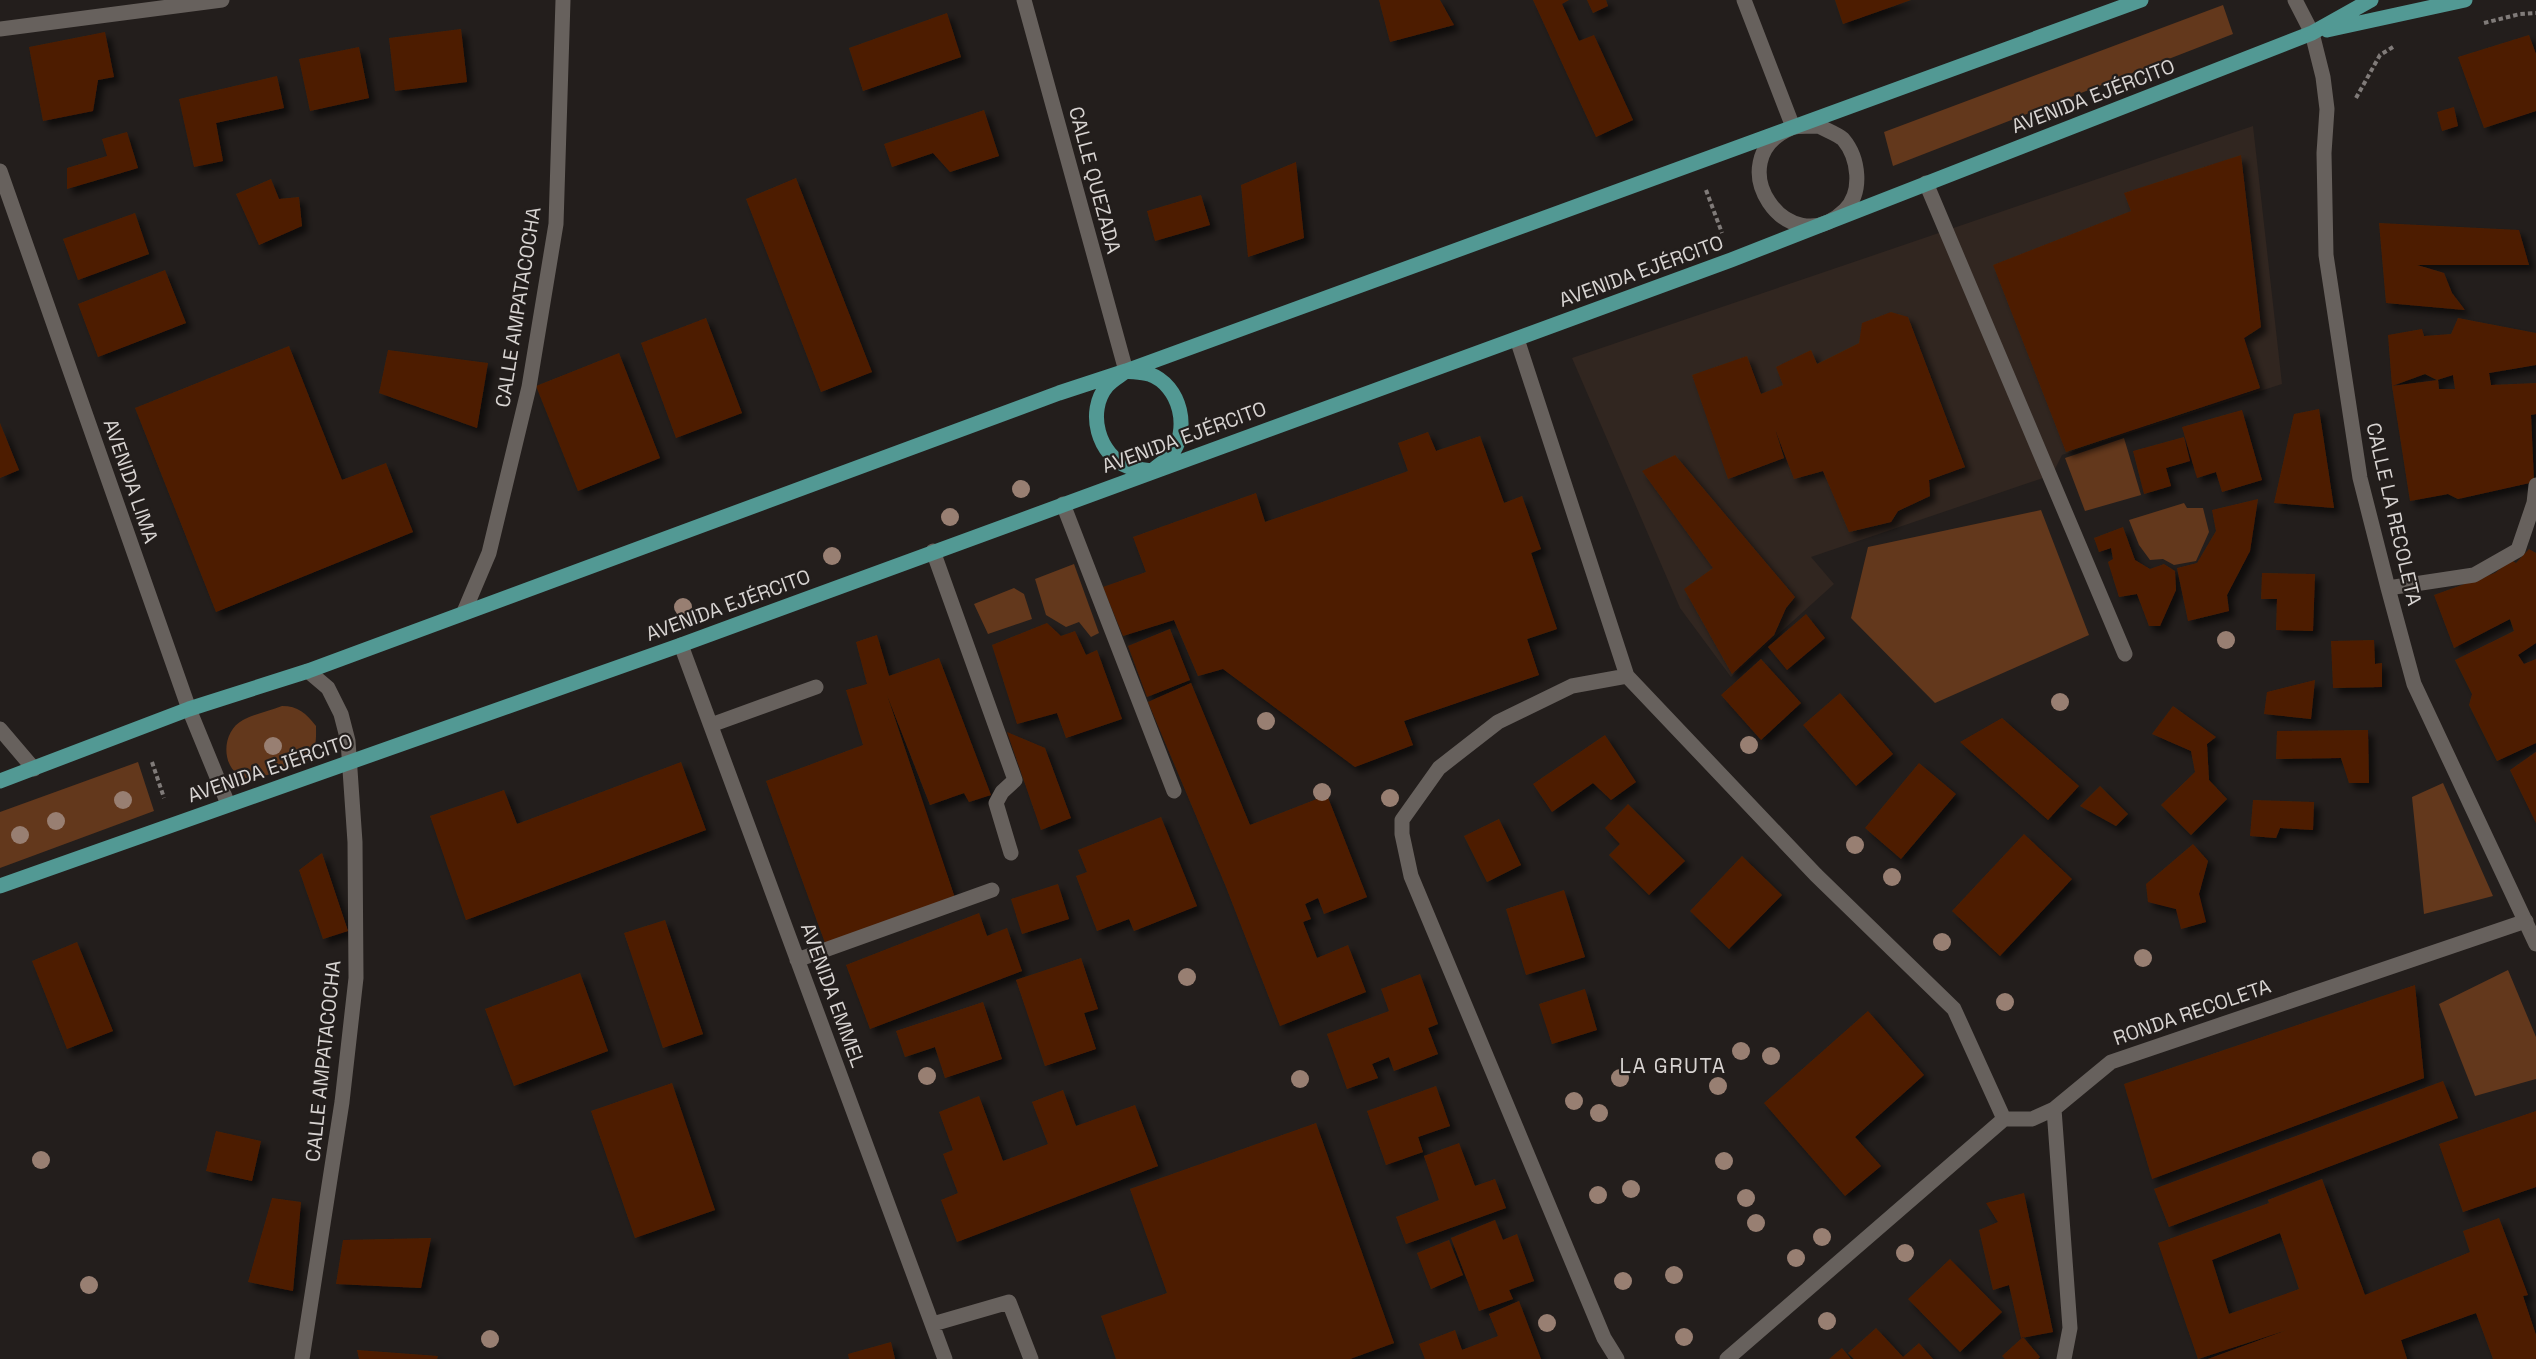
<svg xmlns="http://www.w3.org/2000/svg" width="2536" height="1359" font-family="'Space Grotesk',sans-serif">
<defs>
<filter id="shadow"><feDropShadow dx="5.5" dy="5.5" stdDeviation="3" flood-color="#0009"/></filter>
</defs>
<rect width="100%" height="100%" fill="#231e1c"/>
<path fill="#312620" d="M2253 126 2282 384 2062 455 2052 475 1811 557 1834 584 1731 677 1680 608 1572 358Z"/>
<path fill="#63381c" d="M2223 5 2233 34 1893 166 1884 132Z
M2124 438 2141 495 2085 511 2065 458Z
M2184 503 2187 508H2203L2209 532 2196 561 2174 565 2163 559 2150 560 2139 545 2129 520Z
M2041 510 2089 635 1935 703 1851 618 1868 547Z
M1074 564 1099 633 1091 637 1079 622 1066 627 1046 615 1035 579Z
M1014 588 1024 594 1032 619 988 634 974 604Z
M282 706C298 706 306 713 316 726 316 737 317 747 310 757 304 766 251 782 242 777 220 766 222 731 243 720 254 714 269 711 282 706Z
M138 762 154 811 0 868V812Z
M2443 783 2493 896 2424 914 2412 797Z
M2508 970 2536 1037V1079L2475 1096 2439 1004Z"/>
<path fill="#4e1f00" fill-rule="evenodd" filter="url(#shadow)" d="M1379 0H1440L1454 25 1390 42Z
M1533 0H1569L1562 4 1579 41 1594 35 1633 120 1596 137Z
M1587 0H1606L1608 6 1593 13Z
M1835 0H1911L1843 24Z
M947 13 961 57 863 91 849 48Z
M461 29 467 82 395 91 389 38Z
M105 32 114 77 98 80 93 111 43 121 29 47Z
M2529 35 2536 54V111L2484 128 2458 57Z
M359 47 369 98 310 111 299 59Z
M277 76 284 108 216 123 223 161 194 167 179 99Z
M2454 107 2458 126 2442 131 2437 112Z
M984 110 999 156 950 172 933 153 892 167 884 144Z
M127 132 138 168 67 189V168L107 156 102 139Z
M2241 155 2261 327 2244 338 2260 388 2066 452 1993 265 2131 211 2124 193Z
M1296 162 1304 238 1248 257 1241 185Z
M796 178 872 372 821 392 746 199Z
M271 179 279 199 299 197 302 226 259 245 236 194Z
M1201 195 1210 225 1155 241 1147 211Z
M135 213 149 254 78 280 63 239Z
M2379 223 2519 230 2529 265H2417L2444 273 2452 293 2465 310 2386 303Z
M165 270 186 323 98 357 78 304Z
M1891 312 1908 317 1965 467 1929 480 1930 496 1898 511 1891 522 1849 532 1823 471 1794 479 1775 429 1784 458 1728 479 1692 375 1747 356 1761 394 1783 385 1776 367 1811 350 1817 364 1859 343 1862 323Z
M706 318 742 413 676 438 641 343Z
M2458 318 2536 333V365L2489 373 2491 385 2536 383V414L2531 415 2534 482 2458 499 2448 494 2410 501 2392 386 2388 335 2422 329 2424 336 2451 334ZM2425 374 2437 380 2453 375 2455 389H2439L2438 380 2392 386Z
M289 346 342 480 386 463 413 532 216 612 135 408Z
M388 350 488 363 477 428 379 393Z
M619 353 660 458 578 491 536 386Z
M2319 409 2334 508 2274 503 2294 414Z
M2242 410 2262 480 2222 492 2216 472 2197 478 2182 427Z
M0 423 19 470 0 478Z
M1428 432 1436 451 1480 436 1504 503 1522 496 1541 549 1531 553 1557 629 1527 639 1539 675 1404 721 1413 745 1355 767 1223 669 1198 676 1174 620 1123 636 1103 587 1146 572 1133 537 1256 493 1265 522 1325 501 1408 471 1398 443Z
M2184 437 2190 461 2166 468 2171 486 2144 494 2133 451Z
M1675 455 1795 597 1786 608 1774 635 1732 674 1684 589 1713 568 1642 471Z
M2258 499 2250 551 2227 595 2229 611 2188 621 2177 568 2197 563 2216 531 2212 510Z
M2123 527 2135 560 2150 569 2164 564 2175 571 2176 590 2160 626H2149L2137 594 2119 597 2108 562 2113 559 2111 548 2099 552 2094 538Z
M2529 549 2536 553V643L2518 655 2524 664 2536 659V743L2497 761 2469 705 2472 694 2455 660 2514 631 2510 619 2454 648 2434 595 2495 573 2511 560 2516 563Z
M2262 573 2315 574 2313 631 2276 630 2277 599H2261Z
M1806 614 1825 638 1787 670 1768 647Z
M1047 623 1061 636 1075 631 1086 655 1097 650 1122 719 1066 738 1057 713 1017 724 992 645Z
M1170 629 1190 680 1147 697 1128 646Z
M877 635 889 676 939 658 991 795 969 802 964 793 930 805 887 695 955 898 825 943 766 781 863 745 846 690 867 684 856 642Z
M2374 640 2375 664 2382 663V687L2333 688 2331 641Z
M1761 659 1801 703 1761 740 1721 695Z
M2315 680 2311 719 2264 714 2267 692Z
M1191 683 1250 825 1327 795 1367 897 1324 914 1318 898 1305 904 1311 919 1303 922 1317 958 1348 945 1366 992 1280 1026 1226 887 1148 702Z
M1840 693 1893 754 1856 786 1803 725Z
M2173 706 2216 737 2207 744 2209 780 2227 799 2191 835 2161 805 2195 772 2191 751 2152 734Z
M2002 718 2079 786 2048 820 1960 742Z
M2368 730 2369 783H2349L2341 758 2276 759 2277 731Z
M1007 732 1045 748 1071 818 1041 830Z
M1605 735 1636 782 1611 800 1593 783 1552 812 1533 784Z
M2536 752V823L2510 770Z
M681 762 706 830 466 920 430 816 504 790 517 824Z
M1919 763 1956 794 1901 859 1865 828Z
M2100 786 2128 814 2116 826 2080 806Z
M2253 800 2314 802 2313 830 2280 828 2276 838 2250 836Z
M1628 804 1685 861 1649 895 1609 855 1620 844 1605 828Z
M1161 817 1197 906 1134 931 1129 919 1097 931 1076 876 1087 872 1078 850Z
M1499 819 1521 865 1487 882 1464 836Z
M2024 834 2072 879 2000 956 1952 911Z
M2193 844 2208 861 2199 894 2206 922 2181 929 2176 909 2148 902 2146 884Z
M322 853 348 931 323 939 299 870Z
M1742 856 1782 895 1729 949 1690 911Z
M1058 884 1069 919 1022 934 1011 899Z
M1564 890 1585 957 1526 975 1506 909Z
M979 913 987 936 1007 928 1022 971 870 1029 846 965Z
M665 920 703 1034 663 1048 624 933Z
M77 942 113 1031 67 1049 32 961Z
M1081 958 1098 1009 1084 1013 1096 1049 1045 1066 1016 980Z
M580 973 608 1051 514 1086 485 1009Z
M1420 974 1438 1024 1428 1028 1438 1054 1394 1071 1389 1057 1372 1064 1378 1078 1347 1089 1327 1034 1389 1011 1381 989Z
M2415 985 2424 1078 2152 1179 2124 1084Z
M1585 989 1597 1030 1552 1044 1539 1004Z
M983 1002 1002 1059 945 1078 935 1047 905 1057 896 1031Z
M1868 1011 1924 1075 1855 1137 1881 1166 1845 1196 1764 1103Z
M2443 1081 2458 1118 2169 1227 2154 1189Z
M672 1083 715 1210 635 1238 591 1111Z
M1436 1086 1450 1126 1418 1137 1423 1152 1386 1165 1367 1111Z
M1063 1090 1076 1126 1135 1105 1158 1166 957 1242 941 1200 958 1193 943 1154 953 1150 939 1112 979 1096 1003 1161 1048 1144 1032 1102Z
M2536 1111V1187L2463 1212 2439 1144Z
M1316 1123 1394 1343 1350 1359H1116L1101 1316 1167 1293 1130 1189Z
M216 1131 261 1141 252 1181 206 1171Z
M1459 1143 1475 1186 1495 1179 1506 1208 1406 1244 1396 1217 1439 1200 1424 1156Z
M2322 1179 2365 1295 2470 1252 2463 1231 2499 1218 2528 1295 2523 1296 2536 1335V1359H2493L2476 1313 2401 1340 2407 1359H2208L2287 1330 2198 1359 2158 1243 2269 1203 2268 1200ZM2280 1233 2299 1289 2229 1314 2212 1260Z
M2024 1193 2053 1332 2021 1338 2009 1285 1993 1290 1979 1230 1998 1222 1986 1203Z
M272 1198 301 1202 293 1291 248 1282Z
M1495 1220 1503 1240 1517 1234 1534 1281 1509 1290 1513 1299 1479 1311 1451 1238Z
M431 1238 421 1288 336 1284 343 1240Z
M1449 1240 1463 1275 1431 1289 1417 1253Z
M1950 1259 2002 1312 1960 1352 1908 1299Z
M1519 1301 1541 1359H1425L1419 1344 1455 1330 1462 1350 1498 1336 1489 1314Z
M1876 1328 1903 1357 1919 1343 1933 1359H1854L1848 1353Z
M2023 1337 2040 1357 2038 1359H2005L2002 1356Z
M891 1342 895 1359H849L848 1354Z
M1842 1348 1851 1359H1829Z
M357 1350 438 1356 437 1359H359Z"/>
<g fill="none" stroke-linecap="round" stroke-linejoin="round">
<path stroke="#807b79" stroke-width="4" stroke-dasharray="4.5 3" stroke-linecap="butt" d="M2484 23 2520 14 2536 13
M2356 98 2380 55 2393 47
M1706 190 1722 233
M152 762 164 798"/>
<path stroke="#67615d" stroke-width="15" d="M1024 0 1126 371
M1744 0 1793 127
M2295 0 2312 33 2323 77 2327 109 2324 153 2326 255 2360 478 2388 588 2414 684 2536 944
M0 29 222 0
M1819 126C1826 130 1837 134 1843 139 1859 158 1863 192 1845 210 1788 266 1717 160 1791 128 1799 125 1810 127 1819 126Z
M0 171 189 709 228 804
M1926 183 2125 654
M1517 339 1627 676 1816 875 1954 1009 2004 1119
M1063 504 1174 791
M933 551 1015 780 1002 792 996 803 1011 853
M2388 588 2474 575 2518 550 2534 503 2536 485
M464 612 489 553 529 387 556 224 563 0
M681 645 945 1359
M711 725 816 687
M0 729 34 769
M797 960 992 890
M2054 1109 2070 1328 2064 1359
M933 1324 1009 1302 1031 1359
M302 1359 342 1102 356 978 355 842 348 741 341 714 328 688 308 671
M1617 1359 1604 1338 1411 876 1402 834V820L1439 768 1498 722 1572 686 1627 676
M1727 1359 2004 1119H2032L2054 1109 2111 1062 2526 921"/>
<path stroke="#529994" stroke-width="15" d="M2327 30 2465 0
M1126 371C1133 372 1142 372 1149 374 1181 385 1191 431 1170 456 1165 461 1158 466 1152 471 1145 470 1136 469 1129 467 1098 456 1086 411 1107 386 1112 380 1120 376 1126 371Z
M0 781 189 709 308 671 1059 393 1126 371 2141 0
M0 886 681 645 1731 260 2312 33 2371 0"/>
</g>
<g fill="#987f72">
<circle cx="1021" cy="489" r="9"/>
<circle cx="950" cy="517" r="9"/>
<circle cx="832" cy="556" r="9"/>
<circle cx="683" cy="607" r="9"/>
<circle cx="2226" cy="640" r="9"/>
<circle cx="2060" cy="702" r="9"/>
<circle cx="1266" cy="721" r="9"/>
<circle cx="1749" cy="745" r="9"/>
<circle cx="273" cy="746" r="9"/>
<circle cx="1322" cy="792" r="9"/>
<circle cx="1390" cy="798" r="9"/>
<circle cx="123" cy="800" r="9"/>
<circle cx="56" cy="821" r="9"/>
<circle cx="20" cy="835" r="9"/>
<circle cx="1855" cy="845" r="9"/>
<circle cx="1892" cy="877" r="9"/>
<circle cx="1942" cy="942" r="9"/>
<circle cx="2143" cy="958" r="9"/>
<circle cx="1187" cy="977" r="9"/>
<circle cx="2005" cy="1002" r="9"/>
<circle cx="1741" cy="1051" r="9"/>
<circle cx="1771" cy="1056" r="9"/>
<circle cx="927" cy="1076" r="9"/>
<circle cx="1620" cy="1078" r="9"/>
<circle cx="1300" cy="1079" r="9"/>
<circle cx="1718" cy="1086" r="9"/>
<circle cx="1574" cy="1101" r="9"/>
<circle cx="1599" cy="1113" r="9"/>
<circle cx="41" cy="1160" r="9"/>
<circle cx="1724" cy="1161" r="9"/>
<circle cx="1631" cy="1189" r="9"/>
<circle cx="1598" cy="1195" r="9"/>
<circle cx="1746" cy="1198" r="9"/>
<circle cx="1756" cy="1223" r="9"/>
<circle cx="1822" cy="1237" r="9"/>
<circle cx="1905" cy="1253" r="9"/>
<circle cx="1796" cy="1258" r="9"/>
<circle cx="1674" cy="1275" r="9"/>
<circle cx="1623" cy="1281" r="9"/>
<circle cx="89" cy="1285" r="9"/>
<circle cx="1827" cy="1321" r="9"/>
<circle cx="1547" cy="1323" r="9"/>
<circle cx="1684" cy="1337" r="9"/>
<circle cx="490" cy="1339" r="9"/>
</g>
<g text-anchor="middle" stroke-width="4.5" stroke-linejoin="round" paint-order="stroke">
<g font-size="20" fill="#d8d4d2" stroke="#231e1c">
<text transform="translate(2093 96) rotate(-21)" y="7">AVENIDA EJÉRCITO</text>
<text transform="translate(1095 180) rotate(75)" y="7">CALLE QUEZADA</text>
<text transform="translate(1641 271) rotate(-20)" y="7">AVENIDA EJÉRCITO</text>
<text transform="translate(518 307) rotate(-81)" y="7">CALLE AMPATACOCHA</text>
<text transform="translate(1184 437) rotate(-20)" y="7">AVENIDA EJÉRCITO</text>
<text transform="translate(131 481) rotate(71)" y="7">AVENIDA LIMA</text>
<text transform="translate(2394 514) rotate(77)" y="7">CALLE LA RECOLETA</text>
<text transform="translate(728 605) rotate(-20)" y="7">AVENIDA EJÉRCITO</text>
<text transform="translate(270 768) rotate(-19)" y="7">AVENIDA EJÉRCITO</text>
<text transform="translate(833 995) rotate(70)" y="7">AVENIDA EMMEL</text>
<text transform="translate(2192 1012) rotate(-19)" y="7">RONDA RECOLETA</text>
<text transform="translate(323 1061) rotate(-84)" y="7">CALLE AMPATACOCHA</text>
</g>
<g font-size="21" letter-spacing="1.5" fill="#d8d4d2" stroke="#231e1c">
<text x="1673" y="1073">LA GRUTA</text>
</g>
</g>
</svg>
